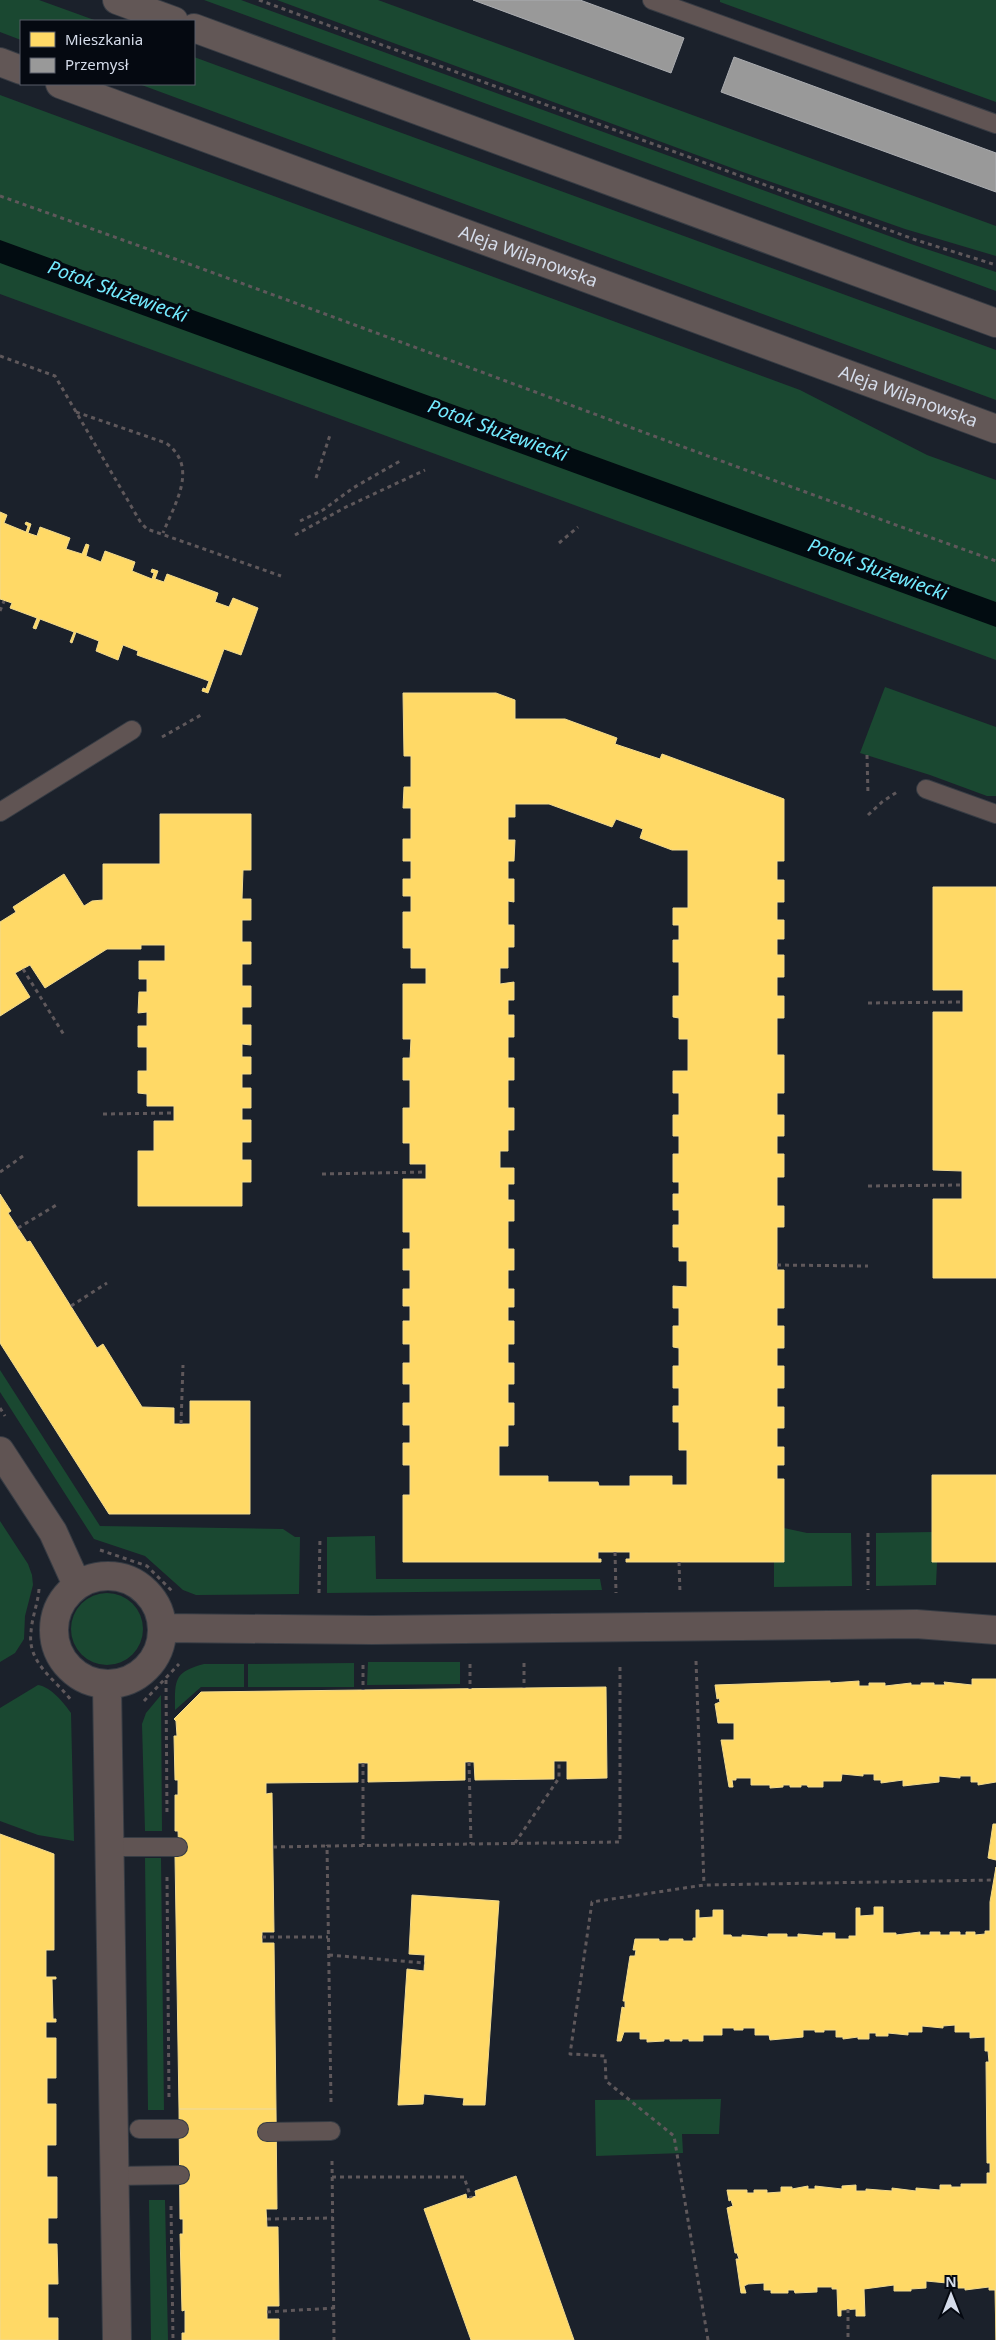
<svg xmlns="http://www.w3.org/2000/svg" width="996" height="2340" font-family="'Noto Sans',sans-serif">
<rect width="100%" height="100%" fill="#1b212b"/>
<path fill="#1a4831" d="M0 0H39L97 21H21V40L0 32Z
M204 0H241L911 244 996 272V291Z
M277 0H378L996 226V256L905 229 740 171Z
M720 0H996V102L720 2Z
M194 57 996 350V400L139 84H194Z
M0 95 800 390 927 455 996 480V660L0 294Z
M885 687 996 727V796H987L930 775 860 753Z
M0 1370 100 1526 283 1529 295 1537H300L299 1594 196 1595 183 1590 145 1556 94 1539 0 1392Z
M0 1521 28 1564 32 1575 33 1585 25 1616 24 1639 15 1653 0 1662Z
M784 1528 807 1533H851L852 1586 774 1587V1562H784Z
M932 1532V1562H937L936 1585 876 1586V1533Z
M375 1536 376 1579H600L602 1590 327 1593V1537Z
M71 1629a36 36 0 1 1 72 0a36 36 0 1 1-72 0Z
M368 1662H460V1684L367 1685Z
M354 1663V1687H248V1664Z
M204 1664H244V1687H201L175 1710C175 1681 173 1672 204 1664Z
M38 1685C51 1687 64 1703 71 1713L74 1841 38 1835 0 1821V1708Z
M161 1695 162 1831H145L142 1724 146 1713Z
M145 1858H161L164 2110H148Z
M721 2099 719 2134H682L683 2153 596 2156 595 2100Z
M149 2200H165L168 2340H151Z"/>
<path fill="#020c11" d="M0 240 996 602V627L0 263Z"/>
<path fill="#ffd966" stroke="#f2da8e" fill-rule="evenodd" d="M0 512 7 515 4 523 26 532 28 526 25 524 26 522 31 524 28 533 37 536 40 527 70 538 66 549 82 554 86 544 89 545 86 556 101 562 105 551 135 562 132 571 152 579 154 573 151 572 152 569 158 571 155 579 164 582 167 574 218 593 215 602 229 607 233 598 258 608 241 655 224 649 208 693 202 691 203 688 206 689 209 681 137 655 138 651 123 645 118 660 96 651 99 641 76 632 72 643 70 642 74 632 40 619 36 629 33 628 37 618 10 608 12 603 0 599Z
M403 693H496L515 700V719H565L617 738 615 744 660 759 662 754 784 799V861H777V880H784V902H777V920H784V939H777V955H784V977H777V996H784V1018H777V1055H784V1093H777V1115H784V1136H777V1154H784V1177H777V1206H784V1227H777V1270H784V1308H777V1326H784V1348H777V1366H784V1388H777V1407H784V1428H777V1447H784V1465H777V1479H784V1562H626V1559H630V1552H598V1559H601V1562H403V1495H410V1465H403V1443H410V1425H403V1403H410V1384H403V1363H410V1344H403V1321H410V1306H403V1289H410V1270H403V1249H410V1232H403V1179H426V1164H410V1143H403V1108H410V1080H403V1058H410L411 1039H403V984H426V968H411V948H403V912H411V896H403V879H411V861H403V839H411V808H403L404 787H411V756H404ZM515 804H549L612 827 616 819 643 829 640 838 672 850H688V908H673V925H679V940H673V962H679V996H673V1017L679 1018V1039H688V1071H673V1093H679V1115H673V1136H679V1154H673V1182H679V1194H673V1210H679V1225H673V1247H679V1261H687V1287L673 1286V1308H679V1326H673V1347L679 1348V1366H673V1388H679V1406H673V1422H679V1450H687V1485H672V1476H630V1486H599L598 1482H548V1476H499V1446H508V1425H514V1403H508V1384H514V1363H508V1344H514V1321H508V1307H514V1289H508V1270H514V1249H508V1221H514V1200H508V1184H514V1168H500V1151H508V1130H514V1108H508V1080H514V1058H508V1037H514V1015H508V1000H514V982L500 984V968H508V947H514V925H508V901L514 902V879H508V861H514L515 840H508V817H515Z
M160 814H251V870H243L242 899H251V920H242V942H251V964H242V986H251V1007H242V1025H251V1045L242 1044V1057H251V1074H242V1088H251V1108H242V1120H251V1142H242V1160H251V1182H242V1206H138V1151H154V1121H174V1106H147V1094L138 1093V1071H147V1047H138V1026H147V1012L138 1013 139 992H147V979H139V961H165V945H141V949H107L45 988 30 965 15 973 30 997 0 1016V922L16 912 13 907 64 874 84 906 92 901 103 900V864H160Z
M933 887H996V1278H933V1199H962V1171L933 1170V1012H963V990H933Z
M0 1194 11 1211 8 1213 27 1242 30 1241 97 1348 103 1344 142 1407 174 1408V1424H190V1401H250V1514H109L0 1343Z
M932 1475H996V1562H932Z
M972 1679H996V1782L978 1785V1782H971V1776H960V1778L939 1776V1782L903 1786V1780L881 1783V1780H874V1774H863V1776L842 1774 841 1781H823V1787H808L807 1785H801V1787H790V1785H783V1787L770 1788V1785H751V1778H736V1780H732L733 1787H729L721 1740H734V1723H718L715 1704 720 1702 719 1698 717 1699 715 1685 830 1681V1683L859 1681V1686H869V1683H885V1686L911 1683V1685H921V1683H934V1685H945L944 1682 972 1685Z
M606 1687 607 1778 567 1779V1761H554V1779L475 1780 474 1762H465V1780L368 1782V1763H358V1782L266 1783V1794L272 1793 274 1932H262V1943H274L276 2109H179L175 1856H179L178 1831H175V1795H178V1780H175L174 1736H177L176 1721 174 1719 201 1692Z
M993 1824H996V1860L988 1858Z
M0 1834 54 1854V1950H46V1977H56V1979H52L53 2019H56V2022H46V2038H56V2078H47V2104H56V2145H47V2177H57V2218H48V2244H57L58 2284H48V2318H58V2340H0Z
M996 1867V2340L995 2290H989V2287L965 2290V2288H958V2281H947V2283L926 2281V2288L911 2289V2291H894V2285L864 2289 865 2316H856V2309L841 2310V2316H838L837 2289H832V2287H817V2292L795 2293 794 2290H788V2293H771V2290H764V2283L748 2284 744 2286 746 2293H741L736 2259H739L737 2253H735L727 2208 733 2206 731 2200 729 2201 727 2190H747V2193H754V2190H767V2193L781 2192V2187H792V2189L808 2186V2189H815V2186L842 2189V2186L856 2185V2191H866V2189L892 2191V2188L916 2191V2188L940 2190V2185H951V2187H961V2184H987V2173H990V2163H987L986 2062H989L988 2051H985V2037L970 2038V2032H955V2025L943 2026V2028L922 2026V2032H908V2035L888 2033V2036H876V2033H869V2039H858V2037L843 2039V2037H836V2030H824V2032H815V2030H803V2037L770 2040 769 2035H755V2028H743V2030H734V2028H722V2035H703V2041H689V2039H682V2041H670V2039H664V2041L647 2042V2039H640V2032H624L621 2041H617L622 2007 625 2008V2001H623L630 1956H635L636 1950H633L635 1939H659V1941H669V1939H683V1941H693V1938H696V1910H699V1918L713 1917V1910H723V1935H731L732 1937H742V1935L768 1937V1934H787V1937H798V1934L823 1936V1933H835V1939H849V1936H856V1908H860V1916L874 1915V1907H883V1933H896V1935L920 1932V1935H930V1932H940V1935H950V1932H960V1935H966V1932H975V1935L985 1934V1931H990V1902Z
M412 1895 499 1901 485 2105H463L464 2098 424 2094 423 2104 398 2105 407 1969 424 1971 425 1955 409 1954Z
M179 2109H276L277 2209H266L267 2227H278L279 2306H267V2319H279V2340H182V2333H185V2310L182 2311 180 2234H183V2219H180Z
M516 2176 574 2340H471L424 2209 466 2194 467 2199 476 2196 475 2191Z"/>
<path fill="#999" stroke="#abadb1" d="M473 0H580L684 38 671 73Z
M734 57 996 153V192L721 92Z"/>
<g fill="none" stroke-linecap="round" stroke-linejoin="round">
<g stroke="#373c44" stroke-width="20">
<path id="service" d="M652 0 996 124
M926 789 996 814
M0 812 132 730
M110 1847H178
M139 2129H179
M267 2132 331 2131
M115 2176 180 2175"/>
</g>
<g stroke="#373c44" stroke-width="30">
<path id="minor" d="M0 1451 53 1532 77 1585
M54 1630a54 54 0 1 1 108 0a54 54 0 1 1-108 0Z
M163 1628 372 1630 916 1624 996 1630
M107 1685 117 2340"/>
</g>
<g stroke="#373c44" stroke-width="30">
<g id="secondary">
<path d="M117 0 174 21"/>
<path d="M194 28 996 323"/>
<path d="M0 62 21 70"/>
<path id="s1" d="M60 84 996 429"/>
</g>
</g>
<path stroke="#5f585b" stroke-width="3" stroke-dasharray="4 4" stroke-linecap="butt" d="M259 0 916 240 996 265
M0 196C333 314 663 442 996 561
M0 356 55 376 141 523 147 529 281 576
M76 412 166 443C199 467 175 503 163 533
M316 478 330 435
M300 521 323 510 353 488 400 461
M295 535 346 507 425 470
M559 543 578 527
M0 611 4 601
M162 737 201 715
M867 755 868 795
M868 815 882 802 897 792
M23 969 64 1035
M868 1003 963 1002
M103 1114 174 1113
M0 1172 26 1154
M322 1174 426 1172
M868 1186 962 1185
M18 1228 58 1204
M777 1265 868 1266
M71 1306 107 1283
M0 1408 5 1416
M181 1424 183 1365
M868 1533V1590
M100 1550 147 1566 173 1592
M615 1552 616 1593
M679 1562 680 1593
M39 1589C38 1603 32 1617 31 1632 27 1663 55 1679 71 1700
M319 1593 320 1537
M696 1661 704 1885
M524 1663V1688
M470 1664V1689
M363 1665V1690
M166 1680 167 1816
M144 1701 179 1664
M469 1762 471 1844
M363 1763V1845
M515 1843 559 1778V1761
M273 1847 327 1846
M167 1877 169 2098
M262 1937H328
M329 1955 425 1963
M331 2102 327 1846 620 1842V1663
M332 2161 334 2340
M332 2177H464L471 2198
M171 2206 173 2340
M267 2219 333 2218
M848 2309V2340
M267 2312 334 2308
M708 2340 674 2136 606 2081 605 2056 570 2054 592 1902 704 1885 994 1880"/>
<use href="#service" stroke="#605453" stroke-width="18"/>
<use href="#minor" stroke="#605453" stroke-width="28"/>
<use href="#secondary" stroke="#625756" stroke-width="28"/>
</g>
<g text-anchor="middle" stroke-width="5" stroke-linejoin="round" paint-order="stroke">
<g font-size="18" fill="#d5dcea" stroke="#050911">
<text dy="6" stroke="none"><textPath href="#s1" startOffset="499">Aleja Wilanowska</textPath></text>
<text dy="6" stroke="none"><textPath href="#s1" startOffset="904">Aleja Wilanowska</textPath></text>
</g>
<g font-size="19" font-style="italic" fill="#74ebff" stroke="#050911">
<text transform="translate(118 291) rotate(20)" y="7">Potok Służewiecki</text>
<text transform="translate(498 430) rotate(20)" y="7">Potok Służewiecki</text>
<text transform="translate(878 569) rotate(20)" y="7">Potok Służewiecki</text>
</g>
</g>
<rect x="20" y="20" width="175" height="65" fill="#050911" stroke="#585d68"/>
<rect x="30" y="32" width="25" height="15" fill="#ffd966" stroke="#585d68"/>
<text x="65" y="45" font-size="15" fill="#d5dcea">Mieszkania</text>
<rect x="30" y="58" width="25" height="15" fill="#999999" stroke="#585d68"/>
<text x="65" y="70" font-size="15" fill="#d5dcea">Przemysł</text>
<g transform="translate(951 2295)" stroke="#050911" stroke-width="4" paint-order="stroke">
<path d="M0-4L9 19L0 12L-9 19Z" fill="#d5dcea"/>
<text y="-8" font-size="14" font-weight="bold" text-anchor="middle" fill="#d5dcea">N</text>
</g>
</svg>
